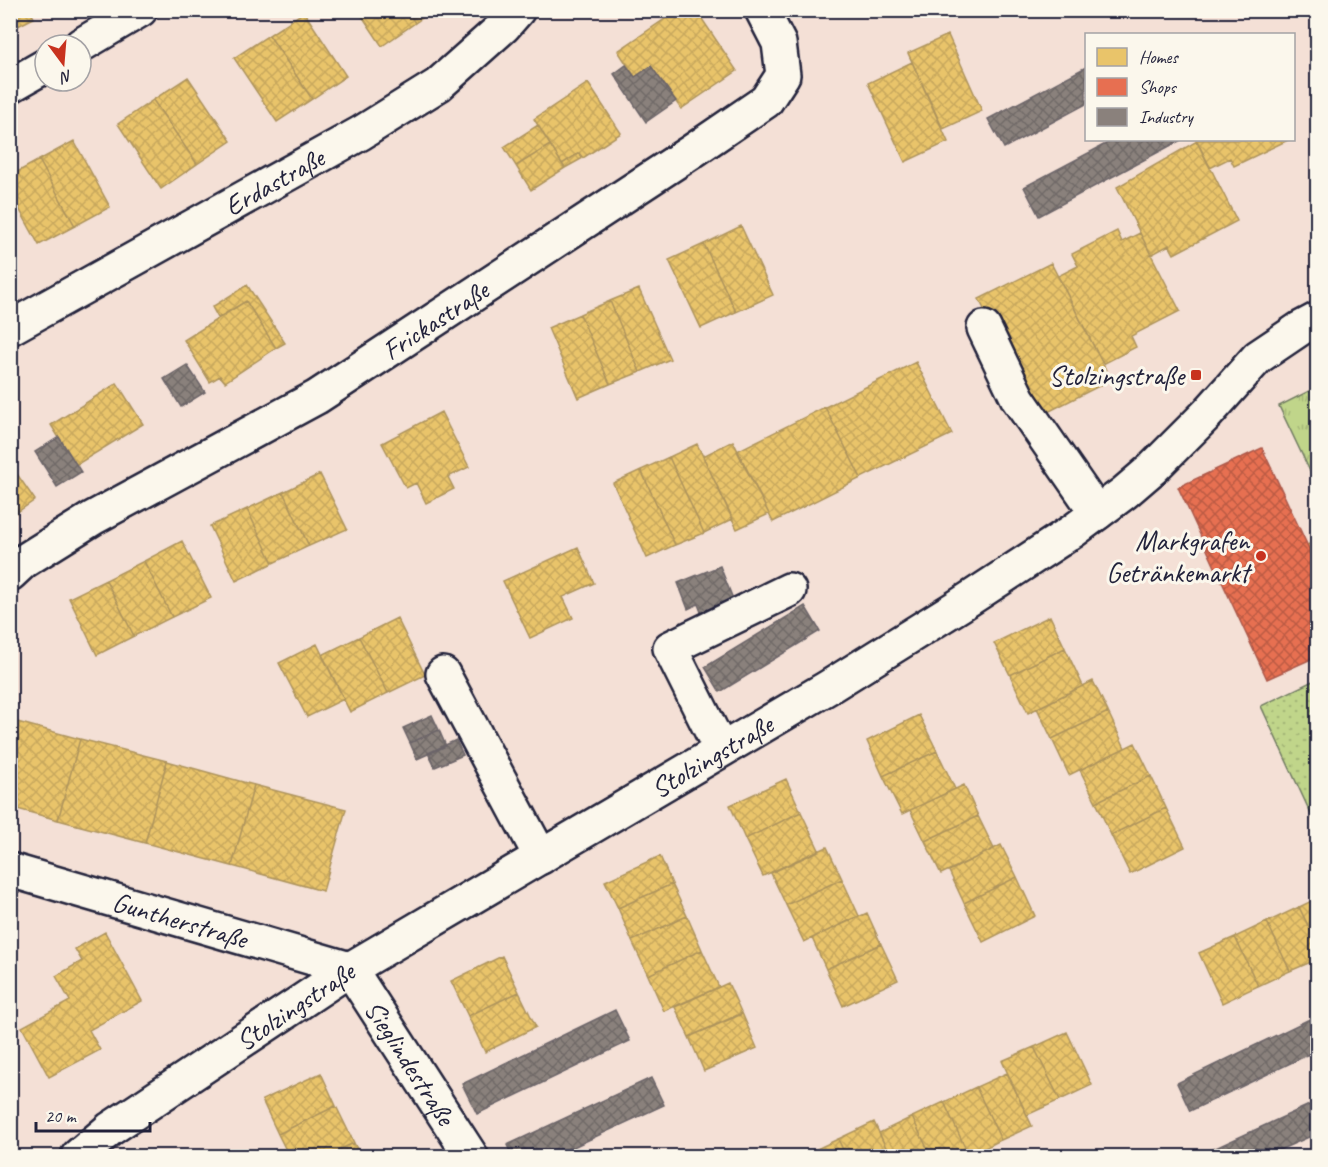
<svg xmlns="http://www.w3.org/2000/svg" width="1328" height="1167" font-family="Caveat,sans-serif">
<defs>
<pattern id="grass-tufts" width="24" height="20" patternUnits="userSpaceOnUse" patternTransform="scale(1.5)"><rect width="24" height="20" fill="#c0d58a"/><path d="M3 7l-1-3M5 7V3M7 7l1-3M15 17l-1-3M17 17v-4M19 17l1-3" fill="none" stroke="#a5b778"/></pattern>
<pattern id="park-dots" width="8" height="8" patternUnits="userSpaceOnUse" patternTransform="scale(1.5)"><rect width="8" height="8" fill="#c0d58a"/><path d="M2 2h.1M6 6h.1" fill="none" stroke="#a5b778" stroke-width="1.8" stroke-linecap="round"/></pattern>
<pattern id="homes-cross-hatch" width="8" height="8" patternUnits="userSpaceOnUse" patternTransform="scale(1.5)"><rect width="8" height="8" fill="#e9c46a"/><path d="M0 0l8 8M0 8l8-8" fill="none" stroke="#c8a85d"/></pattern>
<pattern id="shops-cross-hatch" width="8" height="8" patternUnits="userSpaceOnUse" patternTransform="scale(1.5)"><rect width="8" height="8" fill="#e76f51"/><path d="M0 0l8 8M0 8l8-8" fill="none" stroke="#bb5b44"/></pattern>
<pattern id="industry-cross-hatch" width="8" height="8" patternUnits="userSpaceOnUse" patternTransform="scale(1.5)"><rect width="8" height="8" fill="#8a817c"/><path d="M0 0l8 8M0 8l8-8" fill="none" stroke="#706967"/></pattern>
</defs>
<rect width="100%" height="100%" fill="#f4e0d6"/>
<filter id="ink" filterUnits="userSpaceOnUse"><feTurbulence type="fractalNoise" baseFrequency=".0167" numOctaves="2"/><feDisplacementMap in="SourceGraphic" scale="12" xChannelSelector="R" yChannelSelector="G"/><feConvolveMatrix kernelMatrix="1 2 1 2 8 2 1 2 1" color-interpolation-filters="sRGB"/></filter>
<g filter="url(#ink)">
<path fill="url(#grass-tufts)" stroke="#717c62" stroke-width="1.5" d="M1311 390H1317V486L1279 406Z"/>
<path fill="url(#park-dots)" stroke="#717c62" stroke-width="1.5" d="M1317 679 1318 824 1316 825 1261 706Z"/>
<path fill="url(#homes-cross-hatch)" stroke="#ad935c" stroke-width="1.5" d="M10 10H30L34 18 10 30Z
M358 10H407L415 23 382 46Z
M407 10H434L415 23Z
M678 10H696L737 71 681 109 651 66 635 77 618 51Z
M304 12 346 76 312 99 269 35Z
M269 35 312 99 277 122 234 58Z
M948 35 982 111 943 129 908 53Z
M912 62 948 142 905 162 868 83Z
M188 77 231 141 197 164 153 100Z
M588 83 621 133 583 158 579 153 562 164 534 119Z
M153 100 197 164 161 189 118 124Z
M538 125 550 145 516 166 504 147Z
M1196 140H1288L1234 166 1230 158 1210 168Z
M74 141 110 207 75 226 39 160Z
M1197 141 1237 221 1174 254 1169 245 1151 255 1117 187Z
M550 145 565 168 531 190 516 166Z
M579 153 583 158 565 168 562 164Z
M39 160 75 226 39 245 10 192V176Z
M741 226 773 295 736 312 704 244Z
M1117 231 1122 242 1140 233 1180 311 1131 336 1136 347 1103 364 1058 276 1078 266 1072 254Z
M704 244 736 312 701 328 669 260Z
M1051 263 1111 380 1038 417 979 299Z
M247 285 285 343 276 348 246 301 218 318 212 307Z
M639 289 670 359 640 372 610 301Z
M246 301 276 348 225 382 220 376 210 382 184 340Z
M610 301 640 372 610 384 580 314Z
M580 314 610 384 578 398 548 328Z
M916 362 952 434 861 478 825 407Z
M117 383 143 424 76 465 51 425Z
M825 407 861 478 773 522 737 451Z
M441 412 469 467 448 477 454 489 426 503 416 483 406 488 382 443Z
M733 441 769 514 737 529 703 456Z
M697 444 733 519 704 533 669 457Z
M669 457 704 533 675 545 641 470Z
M10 464 35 500 10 517Z
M641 470 675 545 647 558 613 483Z
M320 474 347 529 309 546 283 492Z
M283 492 309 546 273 563 247 509Z
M247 509 273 563 236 581 210 526Z
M1318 540V568L1307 545Z
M182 541 211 598 172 617 144 561Z
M578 547 594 583 563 597 573 618 530 638 503 581Z
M144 561 172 617 134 636 106 580Z
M106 580 134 636 97 655 69 598Z
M1050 616 1065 648 1010 675 994 643Z
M397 618 425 675 388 693 359 637Z
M359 637 388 693 350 712 322 655Z
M317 644 344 699 307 717 279 663Z
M1065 648 1083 686 1028 713 1010 675Z
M1093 681 1108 712 1052 739 1037 708Z
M1108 712 1125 748 1069 775 1052 739Z
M919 715 937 751 883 776 867 741Z
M10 720 80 739 58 820 10 807Z
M80 739 167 761 145 843 58 820Z
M1135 743 1151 776 1096 802 1080 770Z
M937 751 955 789 902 814 883 776Z
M167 761 254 785 232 866 145 843Z
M1151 776 1166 808 1111 835 1096 802Z
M786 779 801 812 745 839 730 805Z
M254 785 346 809 323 891 232 866Z
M964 785 978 816 925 841 910 810Z
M1166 808 1185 847 1130 874 1111 835Z
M801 812 819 850 763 876 745 839Z
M978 816 994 849 941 874 925 841Z
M1001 845 1017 877 964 903 949 871Z
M827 847 842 879 786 905 771 873Z
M660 856 672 884 618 908 605 881Z
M1017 877 1035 916 983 942 964 903Z
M842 879 859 916 804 942 786 905Z
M672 884 687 916 632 941 618 908Z
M1318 898V946L1299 907Z
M1299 907 1318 946V959L1290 971 1267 922Z
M867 913 881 944 826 969 812 938Z
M687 916 702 950 648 975 632 941Z
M1267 922 1290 971 1258 986 1235 937Z
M105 932 142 1001 89 1030 100 1050 49 1077 22 1027 70 1001 56 976 82 961 75 949Z
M1235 937 1258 986 1222 1003 1199 953Z
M881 944 898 980 843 1006 826 969Z
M702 950 719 987 664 1011 648 975Z
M502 956 519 992 468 1016 451 981Z
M728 983 742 1014 689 1037 675 1007Z
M519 992 536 1027 485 1052 468 1016Z
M742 1013 757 1048 704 1071 689 1037Z
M1067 1032 1092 1085 1060 1100 1034 1047Z
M1034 1047 1060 1100 1027 1115 1002 1061Z
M321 1073 336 1106 278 1134 262 1100Z
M1007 1073 1032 1126 1001 1140 976 1087Z
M976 1087 1001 1140 969 1156 944 1102Z
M944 1102 969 1156H931L912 1117Z
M336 1106 354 1143 325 1156H289L278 1134Z
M912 1117 931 1156H890L879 1133Z
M874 1122 890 1156H846L838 1139Z
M838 1139 846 1156H802Z
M354 1143 361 1156H325Z"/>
<path fill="url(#shops-cross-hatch)" stroke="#ac584a" stroke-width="1.5" d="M1262 448 1318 568V656L1267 679 1178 487Z"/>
<path fill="url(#industry-cross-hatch)" stroke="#6b6468" stroke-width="1.5" d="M626 65 635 77 651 66 676 101 646 122 614 74Z
M1086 67V104L1004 148 988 119Z
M1113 140H1181L1039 216 1024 187Z
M187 365 205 392 181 407 164 379Z
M59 437 81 472 57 487 35 452Z
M720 566 733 599 701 612 698 604 688 609 678 583Z
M805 606 820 631 720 692 705 667Z
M432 715 439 730 410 743 403 728Z
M439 730 446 746 417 759 410 743Z
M456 740 463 755 435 767 428 753Z
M615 1010 630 1041 477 1114 462 1084Z
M1318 1015V1050L1190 1111 1177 1083Z
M651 1078 664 1105 554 1156H512L507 1145Z
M1318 1101V1133L1266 1156H1214L1211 1150Z"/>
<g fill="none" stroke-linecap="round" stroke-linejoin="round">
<g stroke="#22223b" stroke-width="38">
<g id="minor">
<path d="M81 45 140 10"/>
<path d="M10 86 45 66"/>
<path id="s1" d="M10 328 361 133 438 85 504 26 518 10"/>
<path d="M984 328 1018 399 1097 513"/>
<path id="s2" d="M10 574 24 561 93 518 317 397 694 150 766 101 783 75 779 43 762 10"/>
<path d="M443 674 541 857"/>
<path d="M721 750 670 648 789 590"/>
<path id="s3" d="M10 870 350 969"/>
<path id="s4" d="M350 969 471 1156"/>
<path id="s5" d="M78 1156 110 1129 350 969 827 688 960 605 1073 531 1124 493 1152 469 1207 414 1258 357 1301 328 1318 319"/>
</g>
</g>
<use href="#minor" stroke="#fbf7ec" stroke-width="33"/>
</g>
</g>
<g fill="#c8321e" stroke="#fbf7ec" stroke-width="2">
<rect x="1190" y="369" width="12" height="12" rx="3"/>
<circle cx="1261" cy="556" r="6"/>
</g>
<g text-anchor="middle" stroke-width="6" stroke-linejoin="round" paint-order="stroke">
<g font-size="28" fill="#22223b" stroke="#fbf7ec">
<text dy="10" stroke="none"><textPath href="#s1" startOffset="302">Erdastraße</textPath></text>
<text dy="10" stroke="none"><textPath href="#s2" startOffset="496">Frickastraße</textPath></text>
<text dy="10" stroke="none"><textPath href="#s5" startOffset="750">Stolzingstraße</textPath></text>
<text dy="10" stroke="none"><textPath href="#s3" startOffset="177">Guntherstraße</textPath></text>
<text dy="10" stroke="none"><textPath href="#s5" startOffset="264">Stolzingstraße</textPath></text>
<text dy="10" stroke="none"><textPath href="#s4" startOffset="111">Sieglindestraße</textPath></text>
</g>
<g font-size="28" fill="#22223b" stroke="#fbf7ec" text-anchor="end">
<text x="1184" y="385">Stolzingstraße</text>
<text x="1249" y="550">Markgrafen<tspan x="1249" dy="32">Getränkemarkt</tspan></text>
</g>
</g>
<rect width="1328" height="1167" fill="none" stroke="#fbf7ec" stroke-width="36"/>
<rect x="18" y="18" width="1292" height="1131" fill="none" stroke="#22223b" stroke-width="2" filter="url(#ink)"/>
<rect x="1085" y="33" width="210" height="108" fill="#fbf7ec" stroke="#a4a2a5" stroke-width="1.5"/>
<rect x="1097" y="48" width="30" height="18" fill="#e9c46a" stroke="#a4a2a5" stroke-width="1.5"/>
<text x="1139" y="63" font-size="18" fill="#22223b">Homes</text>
<rect x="1097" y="78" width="30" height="18" fill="#e76f51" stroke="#a4a2a5" stroke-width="1.5"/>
<text x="1139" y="93" font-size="18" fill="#22223b">Shops</text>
<rect x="1097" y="108" width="30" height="18" fill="#8a817c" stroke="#a4a2a5" stroke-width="1.5"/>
<text x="1139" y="123" font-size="18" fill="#22223b">Industry</text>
<g transform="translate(63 63) rotate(164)"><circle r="28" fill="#fbf7ec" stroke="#a4a2a5" stroke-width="1.5"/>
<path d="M0-4.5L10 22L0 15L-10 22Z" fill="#c8321e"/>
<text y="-9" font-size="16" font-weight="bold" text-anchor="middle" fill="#22223b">N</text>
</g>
<path d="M36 1122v9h114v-9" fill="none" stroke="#22223b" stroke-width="3"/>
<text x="45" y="1122" font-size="18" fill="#22223b" stroke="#fbf7ec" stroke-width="4.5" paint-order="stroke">20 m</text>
</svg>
